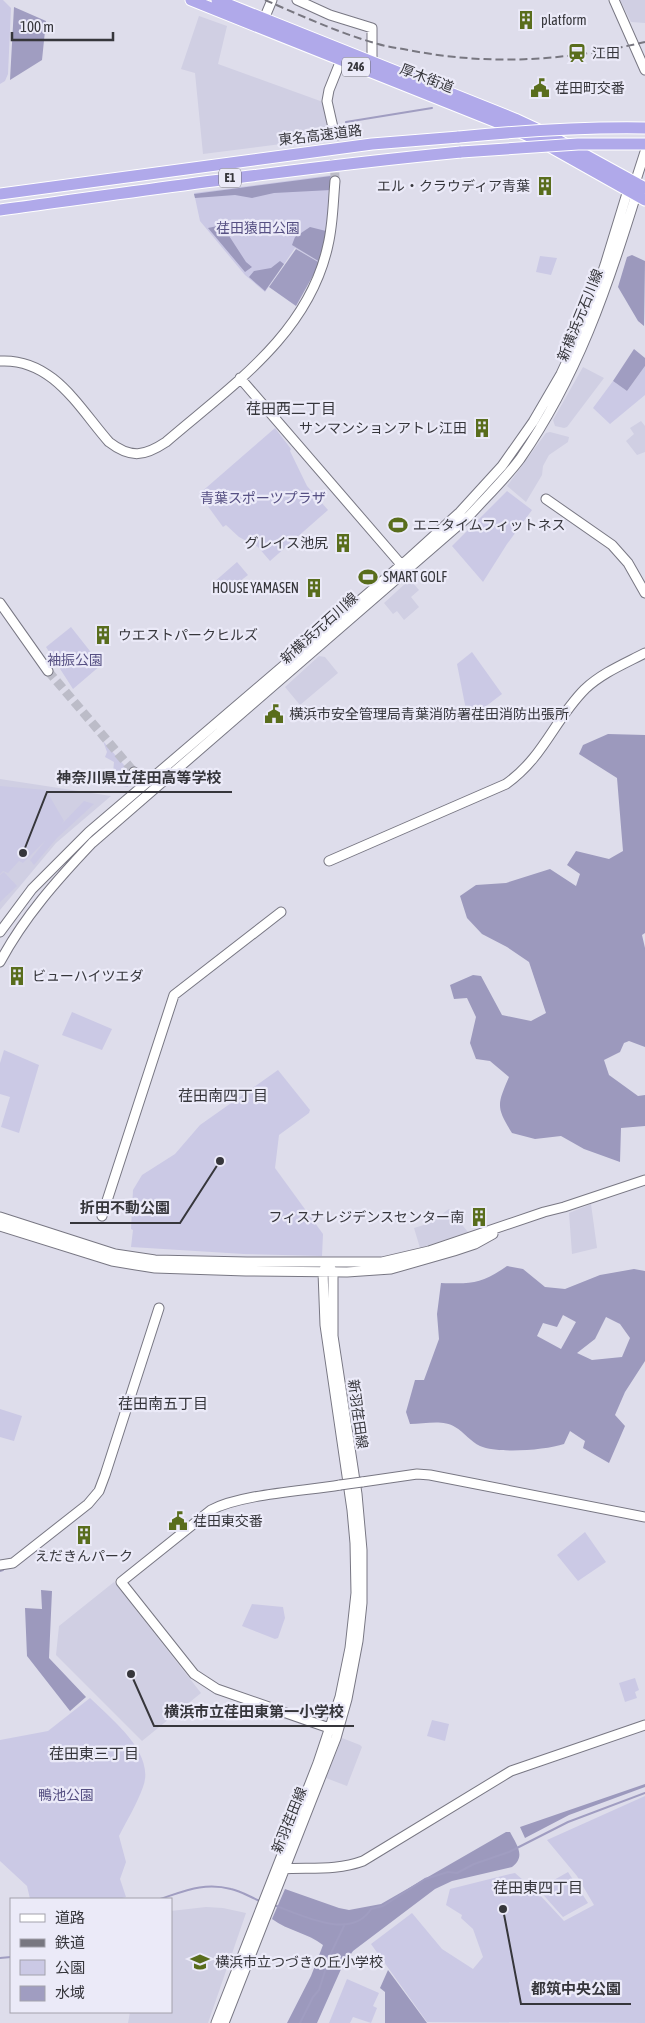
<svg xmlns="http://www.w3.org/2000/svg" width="645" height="2023" font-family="'Asap Condensed','Noto Sans JP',sans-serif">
<rect width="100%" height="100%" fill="#deddeb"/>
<path fill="#d0cfe3" d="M620 0H645V23L631 22Z
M199 16 227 26 218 64 323 102 335 131V137L203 154 195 73 181 69Z
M583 367 604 378 567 427 564 428 555 426 553 420Z
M641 421 645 426V452L637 455 626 441 634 434 630 428Z
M550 432 569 437 568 442 549 455 543 466 542 475 526 502 507 486 546 433Z
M407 582H412L419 590 411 597 419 607 404 620 397 611 393 614 384 603Z
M319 656 325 657 338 673 300 705 285 687Z
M0 779 111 796 56 843 0 910Z
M591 1204 597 1248 572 1254 569 1213Z
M449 1209 468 1232 420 1248 414 1228 430 1223Z
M114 1582 201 1693 142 1741 56 1655 59 1626Z
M342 1738 360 1745 362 1747 347 1786 326 1778Z
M206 1907 223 1908 246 1913 208 2023H128L130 2012H171V1911Z"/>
<path fill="#cbc9e5" d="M0 0H3L11 8 8 74 5 81 0 84Z
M332 175 328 226 320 263 295 248 265 292 245 275 200 221 194 193Z
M540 256 557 258 551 275 536 272Z
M645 366V395L610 424 593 408 613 381 627 391Z
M275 428 291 449 290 451 307 486 328 510 270 561 258 547 239 537 226 525 223 527 199 494Z
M507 491 532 510 507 544 483 582 452 546Z
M237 562 248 575 222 595 213 583Z
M71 627 101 665 73 689 46 647Z
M472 652 502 694 468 720 457 664Z
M103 741 131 773 128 787 112 784 114 762 105 757 107 752Z
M0 786 46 790 64 821 61 825 84 801 94 804 57 838 34 865 30 860 46 840 23 863 19 861 8 873 3 871 0 874Z
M4 872 17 886 0 902V875Z
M72 1012 112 1029 102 1050 62 1035Z
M4 1050 39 1065 19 1133 1 1127 10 1097 0 1094V1063Z
M278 1070 310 1110 309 1113 279 1135 275 1168 323 1234 322 1256 244 1254 131 1247 133 1230 131 1229 133 1190 142 1175 175 1154 200 1125Z
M0 1409 22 1416 14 1441 0 1437Z
M585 1532 606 1562 578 1581 557 1555Z
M252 1604 283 1607 285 1618 278 1638 275 1639 242 1626Z
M635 1678 639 1690 635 1692 637 1698 625 1702 619 1683Z
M90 1698C111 1719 156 1753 143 1787 137 1804 127 1820 119 1836L126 1862 120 1879 126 1897 118 1899H30L27 1886 0 1861V1740L48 1731Z
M432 1720 449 1724 445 1741 427 1736Z
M645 1796V2023L427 2022 371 1944 412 1913 442 1949 473 1969 483 1957 473 1929 461 1918 462 1915 446 1905 450 1889 510 1874 515 1873 539 1894 564 1921 594 1905 577 1876 547 1840Z
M568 1872 588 1903 563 1917 538 1889Z
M347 1979 379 1993 373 2006 377 2008 371 2023 353 2017 350 2023H329Z"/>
<path fill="#9c99bd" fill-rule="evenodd" d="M331 176V190L274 193 252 198 235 195 195 198 194 194Z
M222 225 246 262 252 267 245 272 208 228Z
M310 227 326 231 320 262 292 245 295 237Z
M632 255 645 261 644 326 638 321 618 287 627 257Z
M280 261 284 264 265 291 249 277 254 271 271 268Z
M608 734 645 735V933L642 935 645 948V1047L629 1041 624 1043 620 1052 604 1060 609 1075 638 1096 645 1095V1126L621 1128 620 1162 584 1149 561 1136 535 1139 512 1133C496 1107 497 1105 509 1077L490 1061 476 1059 470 1043 476 1017 467 998 454 999 450 985 473 975 481 976 502 1015 531 1021 546 1013 529 962 507 947 482 934 467 918 460 896 476 885 506 883 550 869 576 886 580 874 567 865 576 851 609 859 623 851 617 778 579 754 583 745Z
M507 1266 523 1269 545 1287 565 1289 600 1275 634 1269 645 1271V1361L625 1392 615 1415 625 1426 609 1463 583 1448 585 1441 570 1431 564 1444C546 1450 498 1454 480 1446 471 1442 464 1432 455 1427 443 1419 424 1424 410 1424L406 1412 415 1380H424L439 1339 437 1314 441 1283C473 1284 481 1284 507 1266ZM563 1315 576 1322 561 1349 537 1336 543 1323 557 1327ZM606 1317 620 1324 630 1338 622 1357 592 1360 577 1353 595 1339Z
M41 1590 52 1591 49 1658 86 1697 70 1711 27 1656 25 1608 42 1609Z
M645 1784V1787L569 1815 525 1838 520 1827Z
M506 1832H510C517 1845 526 1857 512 1867L452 1881 435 1889 353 1951 342 1967 317 2023H287L311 1976 323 1945C308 1933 288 1931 272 1919L285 1889 339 1908 349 1910 381 1904Z
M388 1970 427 2023H385V1992L380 1988Z"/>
<path fill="#a09dc1" d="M14 7 46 21 42 60 10 80Z
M296 249 320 263 296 306 269 287Z
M634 349 645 358V366L627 391 613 381Z"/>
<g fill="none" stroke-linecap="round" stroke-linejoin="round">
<path stroke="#a09dc1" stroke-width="2" d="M346 122 432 108
M0 1571 3 1570
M160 1899C185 1891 204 1882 231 1889 241 1891 250 1897 260 1901
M274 1905C301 1915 352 1941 371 1909L383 1906 425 1879 448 1872 457 1873 474 1864 509 1852 568 1822 645 1793
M0 1958 11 1957
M300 2023 313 1997 319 1990 330 1955 344 1926"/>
<path stroke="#bcbcc8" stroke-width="9" stroke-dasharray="9 4.5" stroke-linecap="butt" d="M334 132 335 181
M48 671 134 772"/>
<g stroke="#787783" stroke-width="11">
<path id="secondary" d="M297 0 330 15 372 28V63
M614 0 645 70
M264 19 272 0
M334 132 327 101 329 90 341 60
M0 361C53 358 79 408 109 442 131 459 145 456 166 442 231 386 309 334 328 245 333 224 333 203 335 181
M240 378 405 569
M546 499 612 545 628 563 645 593
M0 603 48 671
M134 772 144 784
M329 861 506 784C544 757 554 720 585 689 602 673 624 664 645 653
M0 932 32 889 89 832 406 561 460 512 502 466 533 422 561 374 586 320 605 265 628 190 631 186
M0 962C24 917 57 880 92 843L469 516C486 497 505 479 520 459 577 377 607 289 636 195L635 183 645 152
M102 1216 174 995 281 912
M0 1217 115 1254 155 1260 247 1262H382L429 1251 544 1212 564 1207 645 1180
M0 1226 112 1261 136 1265 155 1268 246 1271 347 1272 391 1269 454 1251 475 1244 493 1234
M362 1482 417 1474 430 1475 645 1517
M0 1565 13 1563 88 1504 99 1491 105 1475 159 1308
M335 1730 217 1689 194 1674 121 1582 211 1510C241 1494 305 1491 340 1485
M281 1869C309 1867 336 1871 363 1861L511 1771 645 1725
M216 2023 318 1763 340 1697 350 1648 356 1593 355 1543 352 1510 325 1325 323 1272 327 1263
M224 2023 336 1738 347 1699 358 1641 362 1603V1550L357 1494 333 1336V1272L327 1263"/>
</g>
<g stroke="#fff" stroke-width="13">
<path id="highway" d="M191 0 504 125 540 141 645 200
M217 0 515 119 545 133 645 188
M0 194 372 144 459 137
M0 210C153 189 306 167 461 152"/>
</g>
<use href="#secondary" stroke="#fff" stroke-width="9"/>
<use href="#highway" stroke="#b0a9ea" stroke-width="11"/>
<path stroke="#787780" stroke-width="2" stroke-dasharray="8 4" stroke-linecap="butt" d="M265 0C302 16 339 33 378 44 388 47 398 48 408 50 490 66 564 61 645 42"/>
<g stroke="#787783" stroke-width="11" stroke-linecap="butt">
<path id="secondary-bridge" d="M340 1485 362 1482"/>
</g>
<g stroke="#fff" stroke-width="13" stroke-linecap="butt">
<path id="highway-bridge" d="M459 137C521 131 583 127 645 128
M461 152 578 144H645"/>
</g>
<use href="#secondary-bridge" stroke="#fff" stroke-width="9"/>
<use href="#highway-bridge" stroke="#b0a9ea" stroke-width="11"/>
</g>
<defs>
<g id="building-bare" transform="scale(1.5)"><path d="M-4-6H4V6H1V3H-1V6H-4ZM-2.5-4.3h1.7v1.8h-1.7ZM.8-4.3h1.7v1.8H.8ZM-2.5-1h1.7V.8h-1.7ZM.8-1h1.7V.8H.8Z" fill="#596d1c" stroke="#ebeaf8" stroke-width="2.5" paint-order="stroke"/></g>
<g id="station-bare" transform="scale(1.5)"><path d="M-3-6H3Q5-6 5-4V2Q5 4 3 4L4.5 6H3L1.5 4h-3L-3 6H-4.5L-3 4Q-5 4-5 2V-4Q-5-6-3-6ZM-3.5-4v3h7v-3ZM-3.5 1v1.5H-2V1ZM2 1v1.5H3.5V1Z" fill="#596d1c" stroke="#ebeaf8" stroke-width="2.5" paint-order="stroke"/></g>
<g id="civic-bare" transform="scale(1.5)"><path d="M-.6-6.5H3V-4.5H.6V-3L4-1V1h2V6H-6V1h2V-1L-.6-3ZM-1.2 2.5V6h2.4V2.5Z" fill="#596d1c" stroke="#ebeaf8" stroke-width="2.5" paint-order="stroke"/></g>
<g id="stadium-bare" transform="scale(1.5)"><path d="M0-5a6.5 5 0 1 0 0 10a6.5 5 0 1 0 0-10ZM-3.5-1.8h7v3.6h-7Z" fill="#596d1c" stroke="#ebeaf8" stroke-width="2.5" paint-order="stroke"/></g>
<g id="school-bare" transform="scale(1.5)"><path d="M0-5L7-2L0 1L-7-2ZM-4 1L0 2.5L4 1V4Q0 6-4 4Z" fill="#596d1c" stroke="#ebeaf8" stroke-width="2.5" paint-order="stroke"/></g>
</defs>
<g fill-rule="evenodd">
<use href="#building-bare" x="526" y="20"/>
<use href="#station-bare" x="577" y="53"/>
<use href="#civic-bare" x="540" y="88"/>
<use href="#building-bare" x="545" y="186"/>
<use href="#building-bare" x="482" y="428"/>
<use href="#stadium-bare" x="398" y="525"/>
<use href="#building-bare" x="343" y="543"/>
<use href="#stadium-bare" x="368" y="577"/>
<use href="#building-bare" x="314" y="588"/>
<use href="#building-bare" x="103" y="635"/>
<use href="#civic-bare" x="274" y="714"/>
<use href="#building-bare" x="17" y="976"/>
<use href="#building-bare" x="479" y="1217"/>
<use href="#civic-bare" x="178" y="1521"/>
<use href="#building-bare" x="84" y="1535"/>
<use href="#school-bare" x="200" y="1962"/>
</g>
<g text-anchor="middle" stroke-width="4.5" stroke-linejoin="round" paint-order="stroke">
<g fill="#ebeaf8" stroke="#6c6c74" stroke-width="1">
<rect x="342" y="57.5" width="28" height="19" rx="4"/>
<rect x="219" y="168.5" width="22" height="19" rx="4"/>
</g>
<g font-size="12" font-weight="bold" fill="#36363b">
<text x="356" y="71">246</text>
<text x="230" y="182">E1</text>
</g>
<g font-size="14" fill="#36363b" stroke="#ebeaf8" text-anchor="start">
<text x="541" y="25">platform</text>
<text x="592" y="58">江田</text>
<text x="555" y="93">荏田町交番</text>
<text x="530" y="191" text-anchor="end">エル・クラウディア青葉</text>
<text x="467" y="433" text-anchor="end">サンマンションアトレ江田</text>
<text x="413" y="530">エニタイムフィットネス</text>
<text x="328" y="548" text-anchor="end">グレイス池尻</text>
<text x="383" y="582">SMART GOLF</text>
<text x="299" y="593" text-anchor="end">HOUSE YAMASEN</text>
<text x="118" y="640">ウエストパークヒルズ</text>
<text x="289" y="719">横浜市安全管理局青葉消防署荏田消防出張所</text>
<text x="32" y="981">ビューハイツエダ</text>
<text x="464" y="1222" text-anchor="end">フィスナレジデンスセンター南</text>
<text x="193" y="1526">荏田東交番</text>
<text x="84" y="1561" text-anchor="middle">えだきんパーク</text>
<text x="215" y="1967">横浜市立つづきの丘小学校</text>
</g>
<g font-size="14" fill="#36363b" stroke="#ebeaf8">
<text transform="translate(427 78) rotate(21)" y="5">厚木街道</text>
<text transform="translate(320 135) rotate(-7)" y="5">東名高速道路</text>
<text transform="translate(580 315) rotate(-68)" y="5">新横浜元石川線</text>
<text transform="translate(319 628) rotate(-42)" y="5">新横浜元石川線</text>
<text transform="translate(358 1414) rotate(82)" y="5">新羽荏田線</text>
<text transform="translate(289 1820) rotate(-68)" y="5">新羽荏田線</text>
</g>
<g font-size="14" fill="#565083" stroke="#ebeaf8">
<text x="258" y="233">荏田猿田公園</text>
<text x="263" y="503">青葉スポーツプラザ</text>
<text x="75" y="665">袖振公園</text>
<text x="66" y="1800">鴨池公園</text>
</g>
<g font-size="15" fill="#36363b" stroke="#ebeaf8">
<text x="291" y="414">荏田西二丁目</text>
<text x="223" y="1101">荏田南四丁目</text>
<text x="163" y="1409">荏田南五丁目</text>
<text x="94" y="1759">荏田東三丁目</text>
<text x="538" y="1893">荏田東四丁目</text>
</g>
</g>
<path fill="none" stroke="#36363b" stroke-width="2" d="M23 853L47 792H232M220 1161L180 1223H70M131 1674L154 1726H354M503 1909L521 2004H631"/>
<g fill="#36363b" stroke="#ebeaf8" stroke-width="2">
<circle cx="23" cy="853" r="5"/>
<circle cx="220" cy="1161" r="5"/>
<circle cx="131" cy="1674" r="5"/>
<circle cx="503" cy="1909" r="5"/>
</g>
<g font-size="15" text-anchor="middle" font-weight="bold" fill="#36363b" stroke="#ebeaf8" stroke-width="4.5" stroke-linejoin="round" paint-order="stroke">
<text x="139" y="783">神奈川県立荏田高等学校</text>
<text x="125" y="1213">折田不動公園</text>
<text x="254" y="1717">横浜市立荏田東第一小学校</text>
<text x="576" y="1994">都筑中央公園</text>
</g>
<rect x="10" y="1898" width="162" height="115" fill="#ebeaf8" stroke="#a3a2ac"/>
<rect x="20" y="1914" width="25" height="8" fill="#ffffff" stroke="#a3a2ac"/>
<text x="55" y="1923" font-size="15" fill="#36363b">道路</text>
<rect x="20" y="1939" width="25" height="8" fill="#787780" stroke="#a3a2ac"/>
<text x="55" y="1948" font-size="15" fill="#36363b">鉄道</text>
<rect x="20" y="1960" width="25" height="15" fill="#cbc9e5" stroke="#a3a2ac"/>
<text x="55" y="1973" font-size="15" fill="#36363b">公園</text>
<rect x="20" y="1986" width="25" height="15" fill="#a09dc1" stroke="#a3a2ac"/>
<text x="55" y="1998" font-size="15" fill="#36363b">水域</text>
<path d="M12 32v8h101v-8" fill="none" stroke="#36363b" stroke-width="2.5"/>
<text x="20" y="32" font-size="15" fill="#36363b" stroke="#ebeaf8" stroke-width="4" paint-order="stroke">100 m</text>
</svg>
